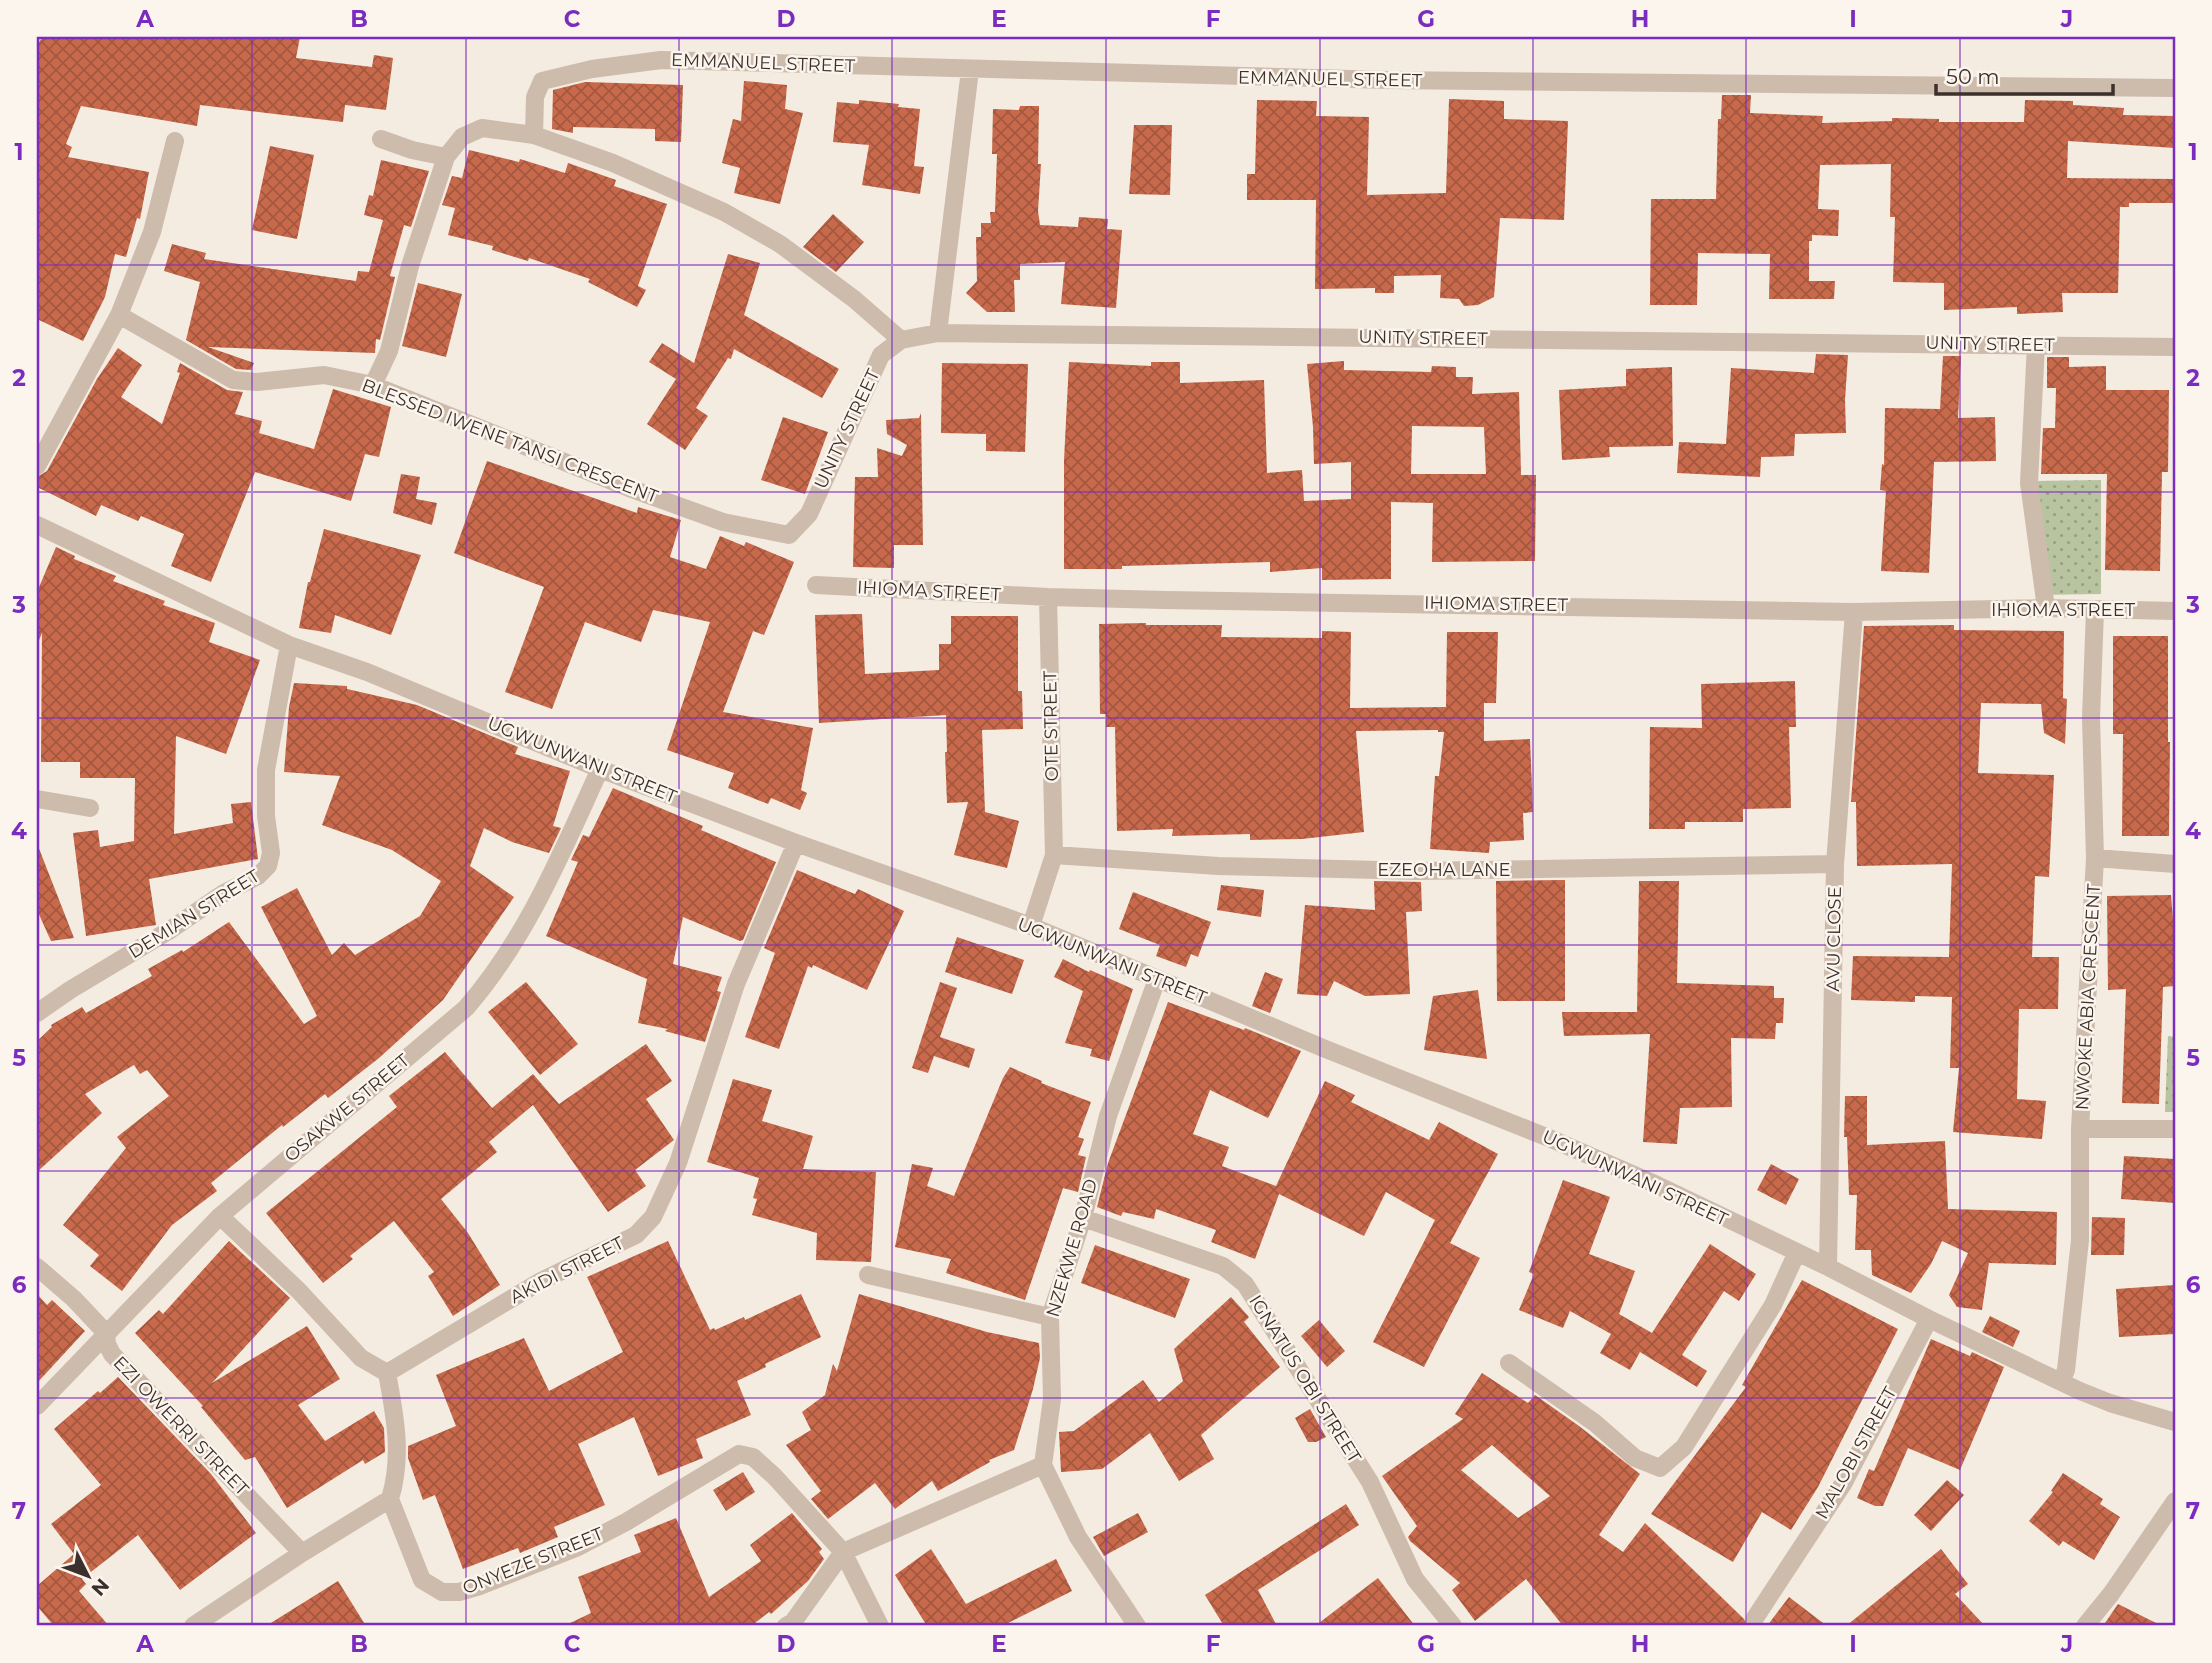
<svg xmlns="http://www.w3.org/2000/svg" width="2212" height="1663" font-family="Montserrat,sans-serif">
<defs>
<pattern id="green-dots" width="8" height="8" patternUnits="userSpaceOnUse" patternTransform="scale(1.75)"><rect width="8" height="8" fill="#b8c4a0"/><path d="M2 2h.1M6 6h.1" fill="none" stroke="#97a083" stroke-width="1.8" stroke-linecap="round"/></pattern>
<pattern id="building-cross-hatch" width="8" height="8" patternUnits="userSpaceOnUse" patternTransform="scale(1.75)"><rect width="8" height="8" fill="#c8694b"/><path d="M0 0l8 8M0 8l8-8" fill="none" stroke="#a4573f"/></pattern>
</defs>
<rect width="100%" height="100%" fill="#f4ebe1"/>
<path fill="url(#green-dots)" d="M2101 480V594L2036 595V481Z
M2168 1036 2175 1037V1112H2165Z"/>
<path fill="url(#building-cross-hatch)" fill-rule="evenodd" d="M43 37H300L296 58 372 67 374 55 393 58 386 110 345 105 343 122 200 105 197 126 81 106 66 144 72 147 68 157 149 172 140 219 137 218 126 257 115 254 105 297 83 341 37 319V45Z
M744 81 787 85 785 109 803 113 780 204 734 193 740 168 722 163 733 119 741 121Z
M585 82 683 85 681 142 655 141V129L573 127V133L552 129 553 90Z
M1722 95H1751L1750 113 1823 116 1822 123 1892 121V118L1939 119V122H2024L2025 100 2073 101V105L2124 108 2123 115 2175 116V148L2068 141 2067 178 2175 179V203H2129V207H2120L2118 293H2062L2063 312 2017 314V307L1944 310V283L1893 282 1895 217H1890L1891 164 1820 165 1818 209 1839 210 1838 236 1812 235V241H1809V281H1835L1834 299H1769L1770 254 1698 253 1697 305H1650L1651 199H1716L1718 119H1721Z
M1449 99 1504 101V119L1568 121 1564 220 1500 218 1494 297 1478 305 1464 306 1459 299 1440 298 1441 275 1394 276V293H1375V288L1315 289 1316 200H1247V174H1255L1257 100 1317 101 1316 116 1369 117 1367 195 1446 193Z
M859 100 899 104 898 107 920 109 914 166 924 167 920 194 862 185 869 145 833 142 837 102 859 104Z
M1020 106H1039L1038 164H1041L1038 211 1040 225 1078 227 1079 217 1108 219 1107 229 1122 230 1116 308 1061 304 1065 262 1020 264V280H1014L1015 312H987L966 293 977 281 976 237H981V223H991L990 212H995L997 154H992L993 109 1019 110Z
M1134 125H1172L1170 195 1129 194Z
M270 146 314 155 297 239 252 230Z
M469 150 519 162 520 159 565 173 568 163 616 180 614 186 667 204 638 286 646 290 637 307 588 282 590 279 529 258 528 261 492 250 493 246 448 235 455 208 442 205 452 176 462 178Z
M381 160 429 171 411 227 404 225 390 276 395 277 380 340 376 339 375 353 208 347 254 363 251 370 236 369 186 340 200 282 164 271 172 244 206 253 204 259 356 281 358 271 369 272 383 220 364 215 369 195 373 196Z
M833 214 864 242 836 272 803 247Z
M728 254 760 263 744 315 839 369 822 398 734 349 731 359 728 358 696 408 708 416 685 450 647 424 676 379 649 362 662 343 694 363Z
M418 283 462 294 446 357 402 346Z
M118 348 142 365 121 397 162 424 180 373 177 372 180 363 227 390 243 392 235 414 262 421 259 433 314 449 333 389 391 407 379 457 365 454 351 501 255 472 211 582 171 566 184 534 141 516 138 521 101 505 96 516 37 487V477L47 471 97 379Z
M1816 354 1848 355 1845 400 1846 433 1795 434 1794 456 1761 457 1760 477 1677 473 1679 442 1726 444 1731 368 1814 373Z
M1943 356H1961L1958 418 1995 417 1996 461 1934 462 1929 573 1881 571 1886 491 1880 490 1882 464 1884 465 1885 408 1940 409Z
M2047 357H2069V367L2106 366V390H2169L2168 472H2162L2160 571 2105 570 2107 474H2041L2043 428H2055L2056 388H2047Z
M1344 361V370L1431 372 1432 366 1456 367V377H1473L1472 394 1519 392 1521 475H1536L1535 561 1432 562 1433 503 1391 502V579L1322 580V568L1270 572V562L1122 566V569H1064V460L1069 362 1151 366V362H1180V383L1264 380 1267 473 1302 470 1304 501 1351 499V462L1314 464 1313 427 1307 364ZM1412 426 1484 427 1486 474H1411Z
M942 363 1028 364 1025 452 986 451V434L941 433Z
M1672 367 1673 446 1609 447 1610 457 1562 460 1559 390 1626 386V369Z
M921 413 923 545H894V568L853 567 855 477H878L877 448 902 456 907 445 887 434 886 420 919 418Z
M783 417 828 432 805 494 761 480Z
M487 461 637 513 638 507 681 520 670 557 706 569 720 536 744 546 746 542 794 562 764 635 753 631 723 712 813 728 801 790 807 793 800 810 771 798 768 804 728 788 734 773 667 750 710 622 653 610 641 642 585 622 552 709 505 692 544 587 454 553Z
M401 474 420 477 416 499 437 503 432 525 393 513Z
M324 529 421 555 391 635 335 615 331 633 299 628 308 582H310Z
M56 547 75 556 74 559 116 576 113 581 165 601 163 605 215 623 209 642 260 660 226 754 176 736 174 834 233 823 231 804 251 802 258 859 149 879 156 925 86 936 73 833 98 830 100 847 134 841 135 778H80V762H41L42 633 37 645V592Z
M862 614 865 674 939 670V644H951V616H1018V691H1022L1023 729 982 730 985 812 1019 821 1007 868 954 855 968 802 947 803 945 752H947L946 715 819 723 815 615Z
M1146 623V625H1222L1221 637 1322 638V631L1351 632 1350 708 1446 707 1447 632H1498L1496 703H1484V741L1530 739 1533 812 1523 813 1524 840 1490 842 1489 853 1430 849 1435 776H1439L1444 732H1438V730L1356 731 1364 832 1302 839 1250 840V834L1172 836 1173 829 1117 831 1115 727H1106V714H1100L1099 624Z
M1954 625V630L2064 631 2063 698 2067 699 2065 744 2044 733 2041 704 1981 703 1978 773 2054 775 2049 877 2035 876 2032 957H2059L2058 1009H2019L2017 1099 2046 1101 2042 1139 1953 1132 1959 1068H1950L1952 997 1915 996V1002L1851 1000 1853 956 1949 957 1952 864 1857 866 1856 802H1851L1864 626Z
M2113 636H2168V742H2170L2169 836H2122L2123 734H2113Z
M1795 681 1796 727H1789L1791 808 1743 809V822H1685V829H1649L1650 727 1702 728 1701 684Z
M294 683 347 686V689L417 705 518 747 515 754 570 771 553 826 561 828 549 853 512 842 484 828 470 866 514 897 443 1000 379 1058 328 1098 325 1094 283 1127 282 1125 211 1183 217 1191 172 1225 122 1291 90 1266 99 1255 63 1225 126 1148 117 1137 169 1096 147 1070 140 1074 134 1065 85 1094 102 1113 37 1172V1041L52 1027 51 1025 82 1007 86 1013 152 976 148 969 182 950 183 952 229 922 304 1024 317 1016 261 907 297 888 332 955 344 943 355 955 420 916 441 881 392 850 322 825 340 776 284 772 289 707Z
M613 788 703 826 701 830 776 862 743 940 740 941 683 917 673 964 722 977 717 991 721 992 705 1042 665 1031 668 1029 638 1023 647 979 546 936 578 862 571 860 583 835 589 837Z
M37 846H38L74 938 51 941 37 910Z
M797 870 855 894 858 889 904 911 867 990 813 965 812 968 808 966 779 1049 745 1037 775 953 764 948Z
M1565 880V1001H1497L1496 881Z
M1374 881 1421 882 1422 911 1406 912 1410 994 1365 996 1334 981 1327 996 1297 994 1305 905 1375 910Z
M1639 881H1679L1677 983 1774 986V998H1784L1783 1023H1776L1775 1039 1731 1038 1732 1107 1680 1108 1677 1144 1643 1142 1650 1034 1564 1036 1562 1012H1637Z
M1221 885 1264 890 1261 917 1217 910Z
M1133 892 1211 922 1198 957 1191 954 1186 967 1156 956 1160 945 1119 929Z
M2171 895 2175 944V986L2163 987 2159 1104 2122 1103 2126 989 2108 990 2107 896Z
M957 937 1024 960 1012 994 945 972Z
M1063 959 1089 972 1090 970 1133 989 1109 1061 1090 1056 1092 1049 1065 1043 1083 991 1054 977Z
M1265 972 1283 979 1270 1013 1252 1006Z
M526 982 578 1044 540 1075 488 1012Z
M940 982 957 988 940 1037 975 1049 969 1068 934 1056 928 1073 912 1068Z
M1478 990 1487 1059 1424 1050 1433 996Z
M1168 1002 1244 1030 1245 1028 1301 1051 1268 1118 1210 1090 1193 1134 1229 1147 1222 1166 1276 1186 1325 1081 1355 1095 1351 1102 1429 1140 1439 1122 1498 1154 1450 1243 1480 1258 1424 1367 1373 1342 1435 1220 1386 1192 1364 1236 1279 1194 1255 1259 1211 1242 1216 1230 1156 1209 1154 1219 1123 1212 1121 1216 1097 1207 1108 1163Z
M646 1044 672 1081 646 1099 674 1140 635 1170 646 1186 608 1212 533 1105 489 1142 497 1152 441 1199 468 1233 500 1285 453 1316 428 1276 434 1272 394 1221 350 1256 353 1259 323 1283 266 1213 397 1107 389 1096 445 1052 492 1108 533 1074 559 1104Z
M1010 1067 1042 1081 1041 1083 1091 1102 1078 1137 1084 1139 1078 1155 1086 1157 1078 1192 1063 1188 1025 1300 946 1273 951 1259 895 1247 912 1164 933 1168 927 1186 954 1196 1003 1078Z
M733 1079 772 1090 762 1121 813 1136 803 1169 876 1172 871 1262 816 1260 817 1233 752 1215 757 1199 753 1198 759 1178 707 1162Z
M1845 1096H1867V1145L1945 1141 1948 1209 2057 1212 2056 1265 1989 1263 1982 1310 1957 1307 1949 1295 1968 1253 1942 1241 1931 1264 1911 1293 1872 1275 1871 1250H1855L1857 1195H1849L1847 1137H1844Z
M2124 1156 2175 1159V1203L2121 1199Z
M1771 1164 1799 1179 1786 1205 1757 1190Z
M1563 1180 1610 1197 1589 1254 1635 1271 1619 1314 1652 1333 1710 1244 1756 1274 1739 1301 1724 1291 1682 1355 1707 1371 1697 1387 1640 1352 1630 1370 1600 1353 1611 1334 1570 1311 1563 1328 1519 1310 1534 1274 1529 1272Z
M2092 1217 2125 1218 2124 1255H2091Z
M229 1241 290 1298 212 1383 307 1326 340 1379 298 1405 325 1441 374 1411 384 1428 385 1452 365 1464 363 1460 287 1508 255 1457 245 1460 201 1407 203 1406 135 1333 159 1310 163 1314Z
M668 1241 710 1330 714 1328 715 1330 744 1317 745 1320 801 1294 821 1337 765 1364 766 1367 737 1381 751 1415 696 1439 703 1458 658 1476 634 1417 578 1444 605 1505 554 1527 558 1537 520 1553 518 1548 463 1569 435 1495 423 1500 408 1458V1446L456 1426 436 1375 524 1338 549 1391 623 1352 587 1277Z
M1095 1245 1190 1279 1175 1318 1081 1283Z
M1802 1280 1898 1329 1818 1487 1791 1530 1762 1512 1733 1562 1651 1514 1746 1387 1742 1385Z
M2175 1285V1334L2119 1337 2116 1289Z
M37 1294 47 1305 52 1300 85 1331 37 1383Z
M859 1294 987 1332 1039 1343 1040 1358 1033 1389 1014 1450 989 1460 990 1462 938 1491 932 1481 895 1509 875 1483 828 1519 811 1499 821 1491 786 1445 811 1430 802 1412 825 1395 833 1364 837 1371Z
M1231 1297 1249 1317 1244 1322 1280 1367 1201 1435 1214 1459 1179 1481 1150 1433 1102 1469 1061 1472 1059 1432 1074 1431 1143 1380 1159 1402 1183 1381 1174 1349Z
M1990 1316 2020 1331 2013 1347 1982 1332Z
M1319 1320 1345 1351 1327 1367 1301 1336Z
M1931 1339 1970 1356 1972 1352 2004 1367 1960 1470 1908 1448 1883 1506H1875L1857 1498 1869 1469 1874 1471Z
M1482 1373 1528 1403 1535 1395 1579 1426 1640 1474 1599 1535 1623 1552 1645 1523 1744 1619 1748 1626H1563L1526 1579 1475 1621 1452 1590 1460 1583 1410 1541 1408 1537 1417 1526 1382 1476 1463 1419 1455 1414ZM1492 1445 1550 1496 1518 1518 1461 1470Z
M118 1377 211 1474 256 1533 180 1590 138 1535 82 1579 86 1584 79 1591 109 1626H54L37 1606V1586L74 1554 51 1524 101 1485 54 1429 98 1391 100 1393Z
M1310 1409 1326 1437 1316 1442H1308L1295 1418Z
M743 1472 755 1492 726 1511 713 1490Z
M2063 1473 2103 1499 2100 1504 2120 1517 2094 1560 2063 1541 2059 1546 2029 1521 2053 1492 2051 1491Z
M1947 1480 1964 1495 1931 1531 1914 1515Z
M1346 1504 1359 1525 1258 1590 1277 1626H1224L1205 1595Z
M792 1513 822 1549 819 1552 824 1559 808 1581 771 1614 769 1612 751 1626H564L591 1613 578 1577 641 1552 634 1535 676 1518 709 1597 761 1561 750 1545Z
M1138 1513 1148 1532 1104 1556 1093 1537Z
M931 1549 966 1604 1056 1559 1072 1591 1002 1626H927L895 1575Z
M1941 1549 1968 1584 1955 1594 1985 1626H1846Z
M1378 1578 1415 1626H1315Z
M338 1581 366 1626H266Z
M1789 1597 1827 1626H1767Z
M2118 1604 2162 1626H2103Z"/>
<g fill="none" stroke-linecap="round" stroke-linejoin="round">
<path stroke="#cdbbac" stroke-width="18" d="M534 135 535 97 542 81 592 69 661 60 1388 80 2175 88
M381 139 412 150 446 157
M119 315 233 380 257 382 324 375 373 385 629 488 723 522 789 535 809 514 881 355 901 340 938 333 2175 347
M938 333 970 70
M2036 345 2029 483 2046 608
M373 385 389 351 410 266 446 157 462 137 482 128 534 135 613 163 724 212 780 244 854 299 901 340
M37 466 119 315 152 232 175 141
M37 525 289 645 367 672 600 769 796 843 1031 926 1323 1048 1549 1138 1655 1184 1828 1267 1929 1319 2080 1391 2110 1403 2175 1422
M816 585 1048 597 1165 600 1854 612 2046 608 2175 611
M37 799 90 808
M1054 855 1218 866 1418 871 1835 864
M2095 858 2175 864
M1031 926 1054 855 1048 597
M37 1013 70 990 170 930 224 893 258 876 268 866 271 853 266 816V770L289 645
M2080 1129H2175
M220 1216 299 1291 361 1358 387 1373
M1083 1218 1223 1266 1245 1284 1370 1482 1415 1579 1453 1626
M37 1267 74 1299 106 1333 107 1344 112 1354 302 1553
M1828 1267 1835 864 1854 612
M868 1275 1050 1317
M1509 1363 1595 1423 1635 1458 1660 1468 1684 1447 1773 1305 1797 1252
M2061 1382 2066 1370 2080 1240V1129L2095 858 2091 718 2095 610
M37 1406 220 1216 466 1008C527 938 562 852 600 769
M390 1499C403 1456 395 1416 387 1373L541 1281 636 1235 653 1217 678 1163 736 984 796 843
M1755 1618 1843 1484 1929 1319
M193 1626 302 1553 390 1499 422 1580 442 1592H459L480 1586 576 1548 626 1522 739 1454 753 1457 775 1477 843 1552 880 1626
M786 1626 793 1622 843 1552 1043 1465
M1137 1626 1078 1537 1043 1465 1052 1399 1050 1317 1083 1218 1108 1116 1157 979
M2085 1626 2111 1594 2175 1501"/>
</g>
<path fill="none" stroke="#7b2cbf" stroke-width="2" stroke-opacity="0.55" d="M252 37V1626M466 37V1626M679 37V1626M892 37V1626M1106 37V1626M1320 37V1626M1533 37V1626M1746 37V1626M1960 37V1626M37 265H2175M37 492H2175M37 718H2175M37 945H2175M37 1171H2175M37 1398H2175"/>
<g text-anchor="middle" stroke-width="5" stroke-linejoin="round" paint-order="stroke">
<g font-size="18" fill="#3b302b" stroke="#fbf5ee">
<text transform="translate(763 63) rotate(2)" y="6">EMMANUEL STREET</text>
<text transform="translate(1330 79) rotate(1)" y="6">EMMANUEL STREET</text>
<text transform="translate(1423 338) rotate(1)" y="6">UNITY STREET</text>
<text transform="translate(1990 344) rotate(1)" y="6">UNITY STREET</text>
<text transform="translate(847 429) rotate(-65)" y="6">UNITY STREET</text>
<text transform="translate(510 441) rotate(21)" y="6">BLESSED IWENE TANSI CRESCENT</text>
<text transform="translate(929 591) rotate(3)" y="6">IHIOMA STREET</text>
<text transform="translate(1496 604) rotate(1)" y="6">IHIOMA STREET</text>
<text x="2063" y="616">IHIOMA STREET</text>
<text transform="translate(1051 726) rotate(-91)" y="6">OTE STREET</text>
<text transform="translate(582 760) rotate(22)" y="6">UGWUNWANI STREET</text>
<text x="1444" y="876">EZEOHA LANE</text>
<text transform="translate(194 914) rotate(-32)" y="6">DEMIAN STREET</text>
<text transform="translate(1834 939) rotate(-89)" y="6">AVU CLOSE</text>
<text transform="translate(1112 961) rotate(22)" y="6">UGWUNWANI STREET</text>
<text transform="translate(2088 997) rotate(-87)" y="6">NWOKE ABIA CRESCENT</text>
<text transform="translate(347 1108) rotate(-40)" y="6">OSAKWE STREET</text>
<text transform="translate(1635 1178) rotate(25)" y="6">UGWUNWANI STREET</text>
<text transform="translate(1072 1248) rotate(-74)" y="6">NZEKWE ROAD</text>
<text transform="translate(567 1270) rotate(-27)" y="6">AKIDI STREET</text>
<text transform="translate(1305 1379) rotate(58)" y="6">IGNATUS OBI STREET</text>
<text transform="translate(181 1426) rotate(46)" y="6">EZI OWERRI STREET</text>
<text transform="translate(1856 1453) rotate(-61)" y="6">MALOBI STREET</text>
<text transform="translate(533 1561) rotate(-22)" y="6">ONYEZE STREET</text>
</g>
</g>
<rect width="2212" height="1663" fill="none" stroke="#fbf5ee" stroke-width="77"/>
<g transform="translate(88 1576) rotate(132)" stroke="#fbf5ee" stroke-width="5" paint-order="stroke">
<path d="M0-5L12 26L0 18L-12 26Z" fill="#3b302b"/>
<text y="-10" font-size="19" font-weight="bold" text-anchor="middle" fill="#3b302b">N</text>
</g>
<path d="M1936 84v10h177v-10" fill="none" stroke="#3b302b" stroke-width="3.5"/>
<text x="1946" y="84" font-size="21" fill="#3b302b" stroke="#fbf5ee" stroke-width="5" paint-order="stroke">50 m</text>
<rect x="38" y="38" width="2136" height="1586" fill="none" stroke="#7b2cbf" stroke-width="2.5"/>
<g font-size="23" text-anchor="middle" font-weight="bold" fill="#7b2cbf">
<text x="145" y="27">A</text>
<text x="359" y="27">B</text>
<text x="572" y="27">C</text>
<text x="786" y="27">D</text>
<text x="999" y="27">E</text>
<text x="1213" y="27">F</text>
<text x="1426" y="27">G</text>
<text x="1640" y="27">H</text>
<text x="1853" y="27">I</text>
<text x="2067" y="27">J</text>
<text x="19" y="160">1</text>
<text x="2193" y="160">1</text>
<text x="19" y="386">2</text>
<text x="2193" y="386">2</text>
<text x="19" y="613">3</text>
<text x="2193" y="613">3</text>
<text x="19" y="839">4</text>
<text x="2193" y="839">4</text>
<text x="19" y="1066">5</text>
<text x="2193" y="1066">5</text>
<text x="19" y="1293">6</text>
<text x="2193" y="1293">6</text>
<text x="19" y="1519">7</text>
<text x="2193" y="1519">7</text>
<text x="145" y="1652">A</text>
<text x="359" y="1652">B</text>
<text x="572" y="1652">C</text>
<text x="786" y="1652">D</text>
<text x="999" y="1652">E</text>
<text x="1213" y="1652">F</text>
<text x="1426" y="1652">G</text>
<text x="1640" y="1652">H</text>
<text x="1853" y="1652">I</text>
<text x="2067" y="1652">J</text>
</g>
</svg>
